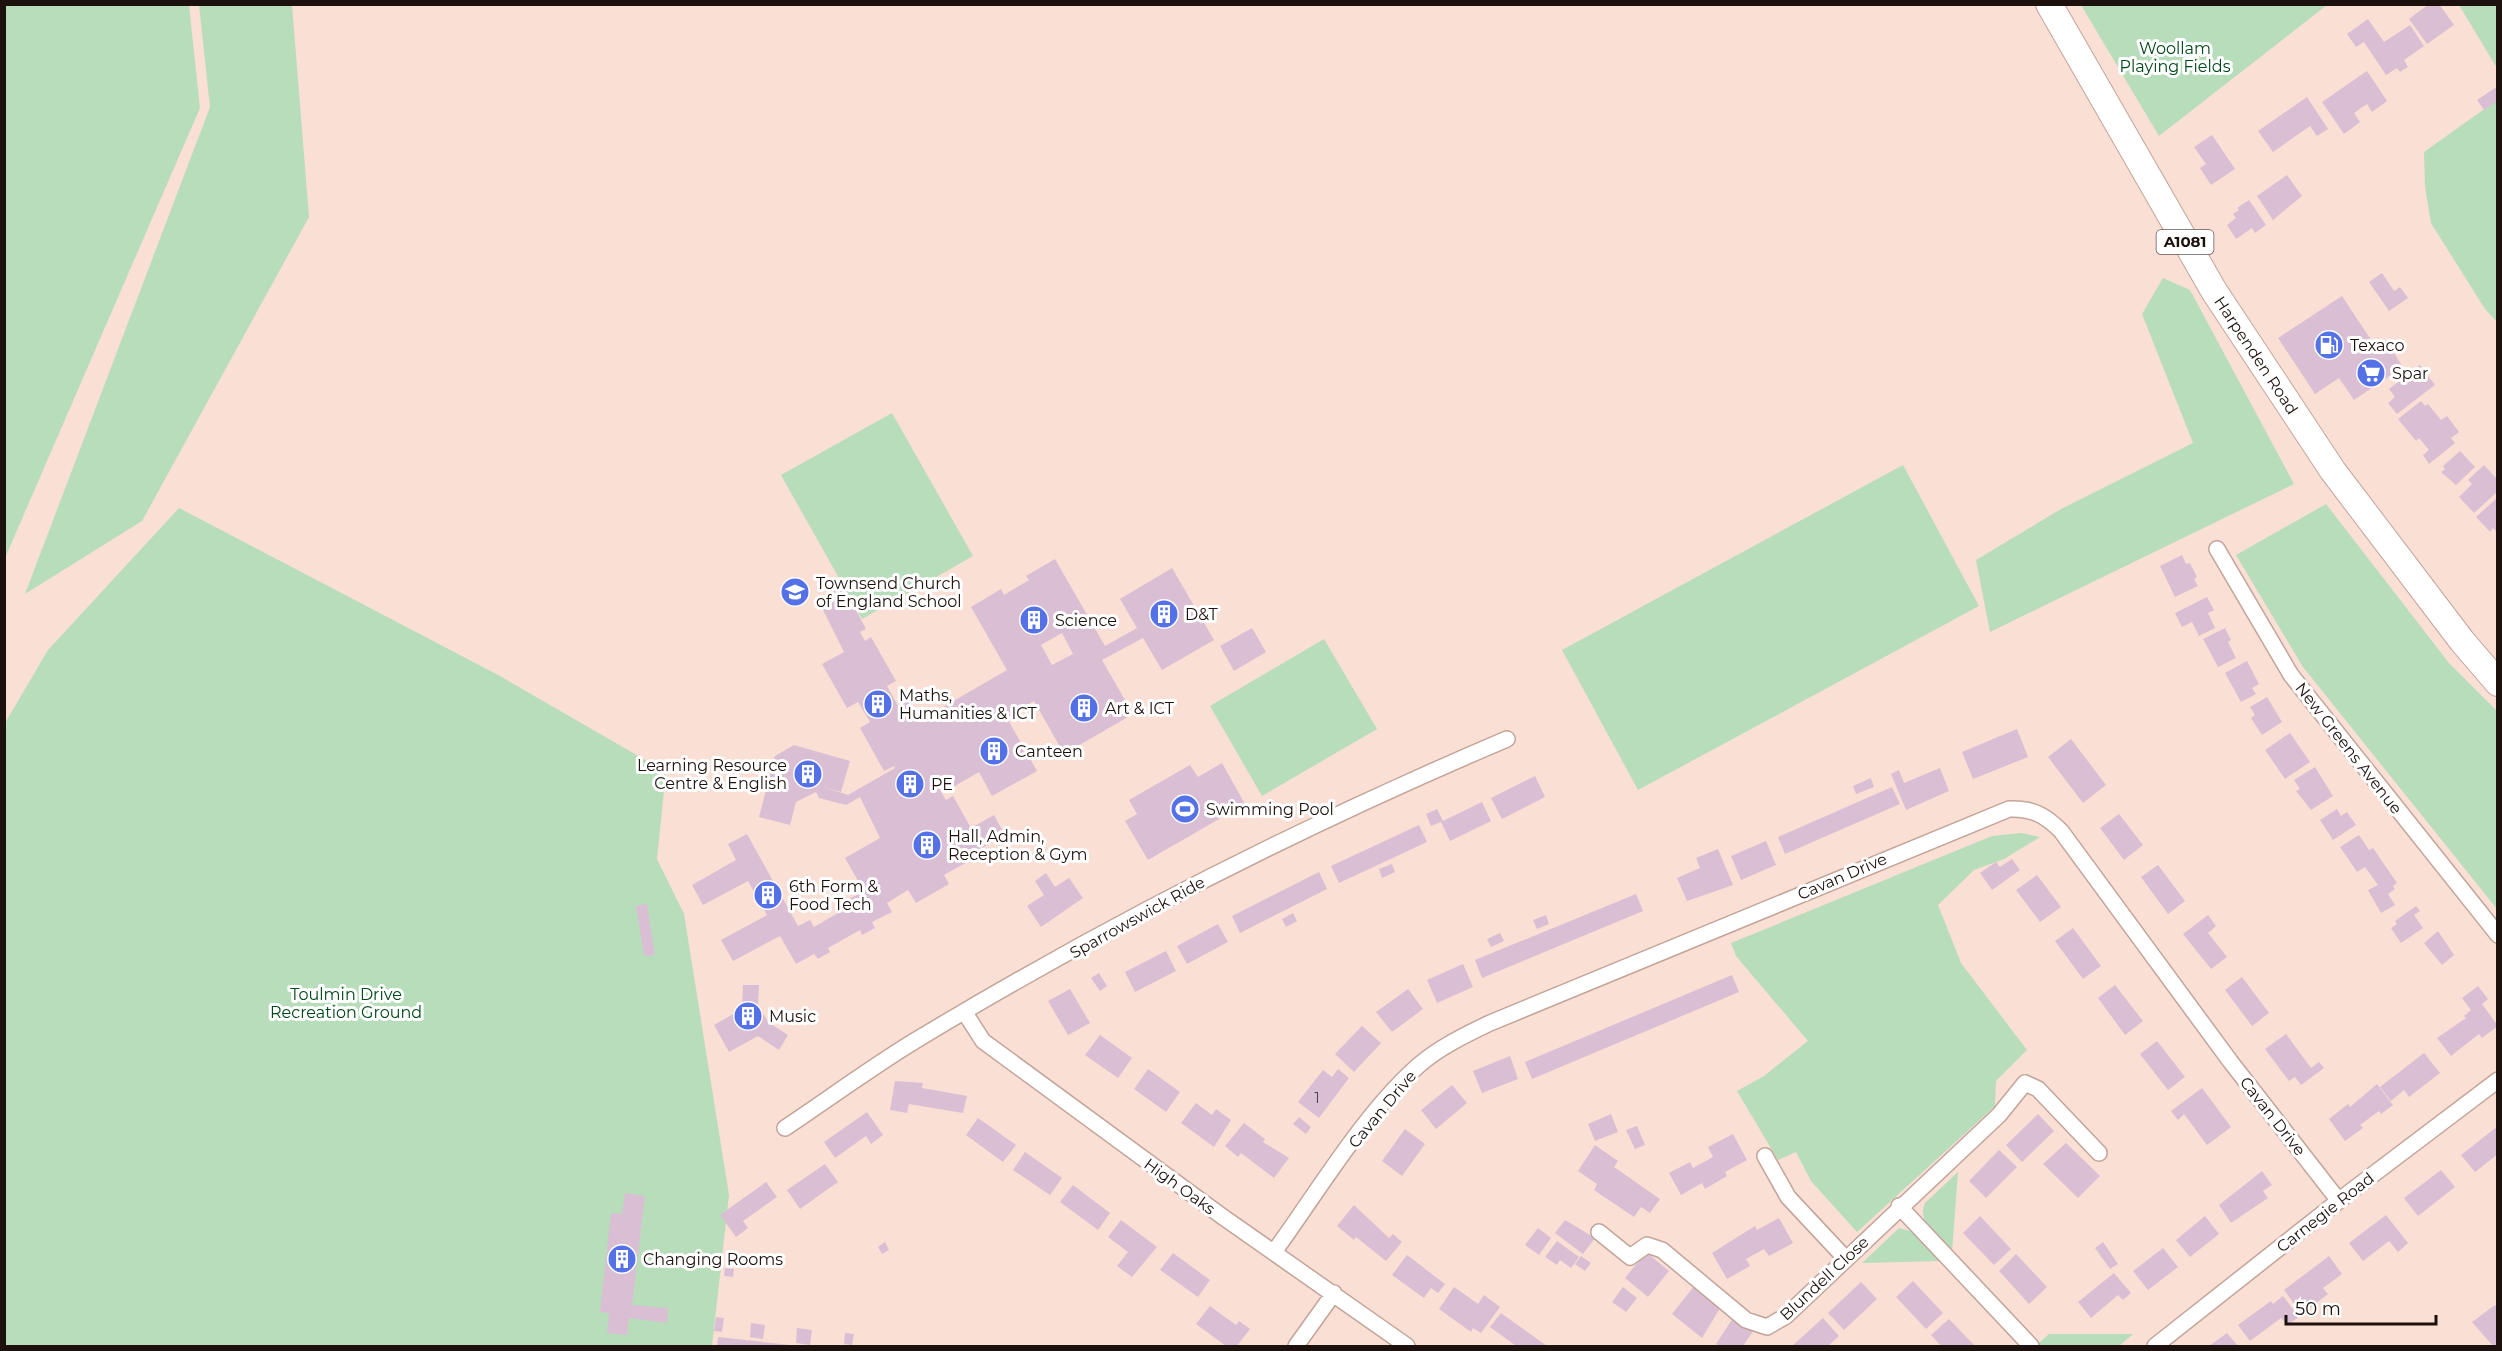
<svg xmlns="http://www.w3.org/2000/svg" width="2502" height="1351" font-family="Montserrat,sans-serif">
<rect width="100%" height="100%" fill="#fadfd5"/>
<path fill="#b7ddbb" d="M5 4 189 5 200 108 5 558Z
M199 5H292L309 217 142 521 25 594 210 107Z
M2081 5H2327L2159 136Z
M2459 5H2497V68Z
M2497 100V322L2485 309 2431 223 2425 187 2424 152Z
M2163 278 2190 290 2294 484 1990 632 1976 560 2061 509 2193 443 2142 314Z
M892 413 973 556 862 619 781 475Z
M1903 465 1979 606 1638 790 1562 650Z
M2326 504 2449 663 2497 711V909L2303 667 2236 555Z
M179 508 500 676 666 772 657 859 684 914 729 1195 712 1346H5V723L48 650Z
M1324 639 1377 729 1262 796 1210 706Z
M2021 833 2040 837 2004 859 1974 870 1938 905 1961 963 2027 1050 1996 1081 1995 1106 1857 1232 1811 1181 1796 1152 1778 1160 1737 1091 1764 1076 1808 1041 1736 956 1731 943 1992 836Z
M1958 1172 1952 1252C1940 1239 1916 1223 1925 1203Z
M1899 1228 1914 1232 1941 1261 1862 1263Z
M2049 1334H2133L2119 1346H2042L2039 1343Z"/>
<path fill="#dabfd4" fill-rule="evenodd" d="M2429 4H2439L2454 25 2427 44 2409 19Z
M2368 19 2384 42 2410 25 2424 46 2404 60 2408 67 2400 72 2397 68 2386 75 2364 42 2356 47 2347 34Z
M2367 71 2387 101 2372 112 2367 104 2354 113 2360 122 2344 134 2322 102Z
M2498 86V101L2484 110 2477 100Z
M2307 97 2328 129 2317 136 2310 126 2273 152 2258 131Z
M2212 135 2235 169 2211 185 2200 168 2206 164 2194 147Z
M2287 175 2302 196 2273 220 2257 196Z
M2249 200 2266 225 2255 233 2252 228 2236 239 2227 225 2236 218 2233 214 2239 210 2237 208Z
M2382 273 2394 291 2400 287 2408 298 2389 311 2369 282Z
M2342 296 2379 352 2389 345 2403 367 2354 400 2339 378 2315 394 2278 338Z
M2420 365 2435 385 2397 414 2388 403 2395 397 2389 389Z
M2421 401 2425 406 2428 404 2441 420 2447 416 2459 432 2451 438 2455 443 2429 464 2423 455 2429 450 2419 438 2416 441 2398 419Z
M2460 451 2475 467 2456 485 2441 472 2445 469 2443 466Z
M2484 465 2498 480V491L2474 513 2459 497 2472 484 2468 480Z
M2498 497V533L2493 528 2490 532 2476 517Z
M2182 555 2186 564 2190 563 2197 577 2194 579 2198 586 2175 597 2160 566Z
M1055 559 1105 646 1137 628 1120 599 1172 568 1214 640 1162 670 1143 638 1102 660 1133 714 1064 754 1034 701 1007 718 1037 771 992 796 979 772 953 787 946 774 934 780 946 800 953 796 971 828 994 815 1005 835 973 853 976 857 944 875 949 884 916 903 908 890 887 903 892 912 872 922 875 928 862 935 860 930 828 948 830 952 818 959 814 954 796 964 780 936 733 961 721 940 767 915 748 881 703 905 692 885 736 860 728 844 747 834 798 926 810 920 814 927 850 906 847 900 864 891 845 858 880 838 860 797 846 805 819 798 816 792 796 802 790 825 759 817 775 756 794 745 850 761 841 792 823 787 848 795 895 768 894 766 884 771 860 728 870 722 858 702 847 708 822 664 844 652 818 600 843 586 866 629 860 632 865 641 871 637 896 681 887 686 898 706 908 701 919 721 1007 670 971 607 1001 589 1004 595 1029 580 1026 576ZM1062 633 1073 654 1052 665 1041 645Z
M2207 597 2214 610 2208 613 2215 628 2199 636 2192 622 2182 627 2175 613Z
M1252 628 1266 652 1234 671 1220 646Z
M2225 628 2231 640 2228 642 2236 658 2218 667 2203 639Z
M2247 661 2259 684 2252 688 2256 694 2241 702 2225 673Z
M2267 697 2282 722 2262 735 2251 718 2255 715 2250 707Z
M2017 729 2028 757 1973 779 1962 752Z
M2290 733 2310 762 2285 779 2265 750Z
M2071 739 2106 785 2083 803 2048 757Z
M1222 763 1245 804 1148 860 1125 821 1137 814 1129 800 1190 765 1198 777Z
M2315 767 2333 796 2311 810 2296 791 2300 789 2294 780Z
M1940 768 1949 791 1906 810 1891 774 1899 770 1904 783Z
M1535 776 1545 797 1502 819 1491 798Z
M1871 778 1874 787 1856 794 1853 786Z
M1892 787 1900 804 1785 854 1778 837Z
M1482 802 1491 821 1450 841 1441 822 1431 826 1426 814 1437 809 1443 821Z
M2337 809 2341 816 2347 812 2356 825 2333 840 2320 820Z
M2119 814 2143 845 2124 860 2100 828Z
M1419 825 1427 842 1339 883 1331 866Z
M2359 835 2369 850 2373 848 2397 883 2393 886 2395 889 2388 894 2395 905 2381 913 2368 890 2378 885 2365 867 2357 872 2340 847Z
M1766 841 1776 865 1741 880 1731 856Z
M1718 849 1733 885 1687 901 1677 878 1700 868 1696 858Z
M2012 859 2020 870 1992 890 1980 873 1996 862 2000 867Z
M1392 864 1395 872 1382 878 1379 869Z
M2158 865 2185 901 2168 914 2141 877Z
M1319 872 1327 889 1240 933 1232 916Z
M1046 873 1055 887 1069 878 1083 898 1041 927 1027 906 1044 895 1035 881Z
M2037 875 2061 907 2040 922 2016 890Z
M1636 894 1643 911 1482 978 1475 960Z
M647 904 655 955 644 956 636 906Z
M2416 906 2420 911 2414 915 2423 928 2401 943 2391 928 2397 924 2395 921Z
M1293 913 1297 921 1286 927 1282 919Z
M1546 915 1549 924 1537 929 1533 920Z
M2208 915 2216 926 2208 933 2227 957 2211 969 2183 934Z
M1218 924 1228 942 1187 964 1177 946Z
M2073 928 2101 966 2083 979 2055 941Z
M2438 931 2454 955 2442 965 2424 943Z
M1500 933 1504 941 1491 947 1487 939Z
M1166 951 1176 971 1135 992 1125 972Z
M1463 964 1473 987 1437 1003 1427 980Z
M1099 973 1107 986 1100 991 1091 978Z
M1732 975 1739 992 1532 1079 1525 1062Z
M2242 977 2269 1013 2252 1026 2225 990Z
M743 985H759L758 1005 768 1022 788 1035 779 1050 758 1036 729 1052 714 1025 742 1009Z
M2115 985 2143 1021 2125 1035 2098 998Z
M2478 986 2488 999 2482 1004 2498 1026 2482 1038 2479 1034 2451 1056 2437 1038 2466 1018 2464 1016 2471 1010 2462 998Z
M1070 989 1090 1023 1068 1035 1048 1001Z
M1408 989 1423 1009 1392 1032 1376 1012Z
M1362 1026 1381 1043 1354 1072 1335 1054Z
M2286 1034 2311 1068 2319 1062 2324 1068 2301 1085 2295 1077 2289 1081 2265 1049Z
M1100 1035 1132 1058 1118 1078 1085 1055Z
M2157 1041 2185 1077 2168 1090 2140 1054Z
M2424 1053 2440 1073 2409 1097 2404 1090 2391 1101 2380 1087Z
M1510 1056 1518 1079 1482 1093 1473 1071Z
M1148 1069 1180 1092 1166 1112 1134 1089Z
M1338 1069 1349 1078 1319 1118 1298 1102 1323 1070 1332 1077Z
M895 1081 923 1083 922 1088 967 1096 963 1113 909 1104 907 1113 890 1110Z
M2377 1084 2393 1105 2381 1114 2379 1111 2360 1125 2363 1128 2345 1141 2329 1119 2348 1104 2350 1107Z
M1452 1085 1467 1103 1436 1129 1421 1110Z
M2202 1088 2231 1127 2207 1145 2184 1114 2178 1120 2171 1111Z
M1196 1103 1212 1115 1216 1109 1231 1120 1214 1147 1181 1123Z
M867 1112 883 1135 871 1144 866 1136 835 1158 824 1142Z
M1611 1114 1618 1132 1595 1141 1588 1124Z
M2038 1114 2054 1131 2022 1162 2006 1145Z
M1299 1117 1311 1127 1306 1134 1293 1124Z
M978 1118 1016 1145 1003 1162 966 1135Z
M1244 1123 1265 1139 1263 1142 1289 1158 1274 1178 1241 1153 1238 1157 1225 1146Z
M1637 1126 1645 1145 1635 1149 1626 1130Z
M2498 1126V1154L2475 1172 2461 1155Z
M1405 1129 1425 1144 1402 1176 1382 1161Z
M1733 1134 1747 1160 1725 1172 1727 1176 1705 1189 1702 1183 1681 1195 1669 1173 1690 1162 1693 1168 1713 1157 1708 1147Z
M2066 1143 2100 1176 2078 1198 2043 1164Z
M1595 1145 1618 1161 1614 1167 1660 1199 1650 1213 1641 1207 1634 1217 1594 1190 1597 1184 1578 1171Z
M1999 1150 2017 1167 1986 1198 1969 1181Z
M1025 1152 1062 1178 1050 1195 1013 1170Z
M825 1164 838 1182 800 1209 787 1190Z
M2441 1170 2455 1187 2418 1216 2404 1198Z
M2262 1171 2272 1185 2263 1191 2268 1198 2231 1223 2219 1205Z
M766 1182 777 1197 743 1221 748 1228 736 1237 720 1215Z
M1073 1185 1110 1213 1098 1230 1060 1202Z
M625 1193 645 1196 632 1305 668 1308 667 1323 629 1318 627 1335 607 1333 609 1313 600 1312 611 1213 622 1214Z
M1354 1205 1389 1238 1393 1234 1402 1242 1386 1261 1356 1237 1354 1240 1337 1226Z
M2386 1215 2408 1243 2398 1252 2389 1241 2363 1261 2349 1243Z
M1980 1216 2011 1249 1994 1265 1963 1233Z
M2205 1216 2219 1234 2190 1257 2176 1240Z
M1779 1218 1793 1243 1769 1256 1764 1249 1746 1259 1750 1266 1727 1279 1712 1253 1755 1226 1757 1230Z
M1121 1220 1157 1247 1132 1277 1117 1266 1128 1252 1108 1237Z
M1565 1220 1595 1238 1583 1254 1555 1233Z
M1538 1228 1551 1238 1539 1255 1525 1245Z
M1557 1241 1579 1257 1571 1268 1560 1260 1557 1265 1545 1257Z
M885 1242 889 1250 882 1254 878 1247Z
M2103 1242 2118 1264 2110 1269 2095 1248Z
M2163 1248 2178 1267 2148 1290 2133 1271Z
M1646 1252 1669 1271 1648 1297 1625 1278Z
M1173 1253 1210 1280 1198 1297 1160 1270Z
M2016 1254 2047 1287 2029 1304 1999 1271Z
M1407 1255 1445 1284 1438 1293 1431 1288 1424 1298 1392 1275Z
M1581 1256 1591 1263 1585 1271 1575 1264Z
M2329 1256 2342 1274 2323 1288 2328 1294 2302 1314 2284 1290Z
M725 1268 734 1269 733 1277 724 1276Z
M2114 1273 2131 1293 2123 1300 2118 1295 2091 1318 2078 1302Z
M1913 1281 1943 1313 1926 1329 1896 1297Z
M1861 1282 1877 1299 1844 1330 1828 1313Z
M1695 1285 1722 1305 1702 1338 1672 1314Z
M1454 1287 1478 1304 1484 1295 1500 1307 1481 1333 1473 1328 1471 1332 1439 1309Z
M1623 1287 1637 1298 1626 1312 1612 1302Z
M2283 1296 2299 1317 2287 1325 2281 1318 2250 1341 2238 1325 2271 1301 2273 1304Z
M2495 1305 2498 1308V1346H2493L2472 1322Z
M1210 1306 1236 1325 1239 1321 1250 1329 1237 1346H1226L1196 1324Z
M1501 1313 1547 1346H1516L1490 1327Z
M716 1317 724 1318 722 1332 714 1331Z
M1733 1318 1754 1330 1743 1346H1719L1716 1344Z
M1823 1318 1839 1336 1828 1346H1792Z
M1949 1319 1975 1346H1941L1931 1335Z
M751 1323 765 1325 763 1339 750 1337Z
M797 1328 812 1330 810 1345 796 1343Z
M845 1333 854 1334 852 1345 844 1344Z
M2227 1333 2238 1346H2209Z
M718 1337 790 1345V1346H717Z"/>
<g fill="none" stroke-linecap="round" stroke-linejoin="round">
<g stroke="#c3a498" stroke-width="18">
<path id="minor" d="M2217 549 2291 675 2498 935
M965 1013 983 1041 1223 1217 1407 1346
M785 1128C827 1100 869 1069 913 1042 1103 927 1302 826 1507 739
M1765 1156 1788 1197 1846 1259
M1899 1206 2031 1346
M1599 1232 1630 1257 1647 1245 1662 1250 1746 1320 1767 1327 1786 1316 1999 1115 2025 1083 2038 1089 2099 1153
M1274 1252C1317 1193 1365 1112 1419 1065 1440 1047 1465 1035 1490 1023L2009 809C2032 808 2045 815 2061 831L2230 1061 2339 1201
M1296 1346 1334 1293
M2155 1346 2350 1192 2498 1080"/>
</g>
<g stroke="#c3a498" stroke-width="28">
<g id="primary">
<path id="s1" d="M2049 4 2214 291 2333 471 2462 641 2498 683"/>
</g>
</g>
<use href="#minor" stroke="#fff" stroke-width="15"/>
<use href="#primary" stroke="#fff" stroke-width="26"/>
</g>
<defs>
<g id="fuel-disc" transform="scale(1.5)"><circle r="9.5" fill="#5571e7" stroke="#fff"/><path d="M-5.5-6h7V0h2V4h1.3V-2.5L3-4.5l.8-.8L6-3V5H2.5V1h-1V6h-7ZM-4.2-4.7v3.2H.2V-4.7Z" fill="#fff"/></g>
<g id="supermarket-disc" transform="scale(1.5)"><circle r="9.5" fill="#5571e7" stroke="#fff"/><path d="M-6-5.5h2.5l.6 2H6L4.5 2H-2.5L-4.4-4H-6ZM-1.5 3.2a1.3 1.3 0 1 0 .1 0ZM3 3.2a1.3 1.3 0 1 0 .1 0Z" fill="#fff"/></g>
<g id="school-disc" transform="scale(1.5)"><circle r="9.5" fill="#5571e7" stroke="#fff"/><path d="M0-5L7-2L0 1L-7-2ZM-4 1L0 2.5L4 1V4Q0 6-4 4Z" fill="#fff"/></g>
<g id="building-disc" transform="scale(1.5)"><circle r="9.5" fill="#5571e7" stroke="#fff"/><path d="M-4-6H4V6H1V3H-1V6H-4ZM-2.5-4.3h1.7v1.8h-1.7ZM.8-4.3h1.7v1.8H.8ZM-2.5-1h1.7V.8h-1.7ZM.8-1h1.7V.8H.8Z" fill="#fff"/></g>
<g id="stadium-disc" transform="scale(1.5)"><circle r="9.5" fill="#5571e7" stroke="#fff"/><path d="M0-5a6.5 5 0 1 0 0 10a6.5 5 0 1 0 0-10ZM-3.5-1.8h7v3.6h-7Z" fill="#fff"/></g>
</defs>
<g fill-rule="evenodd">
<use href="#fuel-disc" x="2329" y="345"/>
<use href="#supermarket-disc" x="2371" y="373"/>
<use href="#school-disc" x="795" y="592"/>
<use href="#building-disc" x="1164" y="614"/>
<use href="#building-disc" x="1034" y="620"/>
<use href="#building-disc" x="878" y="704"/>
<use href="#building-disc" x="1084" y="708"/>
<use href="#building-disc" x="994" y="751"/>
<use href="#building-disc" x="808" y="774"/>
<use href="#building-disc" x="910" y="784"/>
<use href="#stadium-disc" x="1185" y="809"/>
<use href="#building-disc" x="927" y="845"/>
<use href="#building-disc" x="768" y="895"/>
<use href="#building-disc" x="748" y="1016"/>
<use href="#building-disc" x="622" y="1259"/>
</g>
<g text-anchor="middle" stroke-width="6" stroke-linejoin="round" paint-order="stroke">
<g font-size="14" fill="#4c3c3f">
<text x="1317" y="1103">1</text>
</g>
<rect fill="#fff" stroke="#615856" stroke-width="1.5" x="2156.5" y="230" width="57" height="24" rx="4.5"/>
<g font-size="15" font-weight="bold" fill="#1d110d">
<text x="2185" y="247">A1081</text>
</g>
<g font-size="16" fill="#004817" stroke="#fff">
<text x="2175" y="54">Woollam<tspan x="2175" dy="18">Playing Fields</tspan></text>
<text x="346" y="1000">Toulmin Drive<tspan x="346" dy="18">Recreation Ground</tspan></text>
</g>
<g font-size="16" fill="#1d110d" stroke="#fff" text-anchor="start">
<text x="2350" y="351">Texaco</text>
<text x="2392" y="379">Spar</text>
<text x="816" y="589">Townsend Church<tspan x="816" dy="18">of England School</tspan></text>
<text x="1185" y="620">D&amp;T</text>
<text x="1055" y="626">Science</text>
<text x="899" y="701">Maths,<tspan x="899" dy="18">Humanities &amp; ICT</tspan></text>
<text x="1105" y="714">Art &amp; ICT</text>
<text x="1015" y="757">Canteen</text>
<text x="787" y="771" text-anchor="end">Learning Resource<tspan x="787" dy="18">Centre &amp; English</tspan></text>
<text x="931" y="790">PE</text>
<text x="1206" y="815">Swimming Pool</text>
<text x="948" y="842">Hall, Admin,<tspan x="948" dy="18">Reception &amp; Gym</tspan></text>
<text x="789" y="892">6th Form &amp;<tspan x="789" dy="18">Food Tech</tspan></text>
<text x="769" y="1022">Music</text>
<text x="643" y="1265">Changing Rooms</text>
</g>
<g font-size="16" fill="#1d110d" stroke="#fff">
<text dy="6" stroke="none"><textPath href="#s1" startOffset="408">Harpenden Road</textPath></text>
<text transform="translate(2349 748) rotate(52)" y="6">New Greens Avenue</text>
<text transform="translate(1842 876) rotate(-23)" y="6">Cavan Drive</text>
<text transform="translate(1137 917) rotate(-29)" y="6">Sparrowswick Ride</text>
<text transform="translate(1382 1109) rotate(-50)" y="6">Cavan Drive</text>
<text transform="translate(2273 1116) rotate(52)" y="6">Cavan Drive</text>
<text transform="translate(1180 1186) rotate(36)" y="6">High Oaks</text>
<text transform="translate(2325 1212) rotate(-38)" y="6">Carnegie Road</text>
<text transform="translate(1824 1278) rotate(-43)" y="6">Blundell Close</text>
</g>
</g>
<rect width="2502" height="1351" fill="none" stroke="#1d110d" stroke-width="12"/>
<path d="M2286 1315v9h150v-9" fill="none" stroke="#1d110d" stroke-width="3"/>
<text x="2295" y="1315" font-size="18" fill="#1d110d" stroke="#ffffff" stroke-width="4.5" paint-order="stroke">50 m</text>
</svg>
